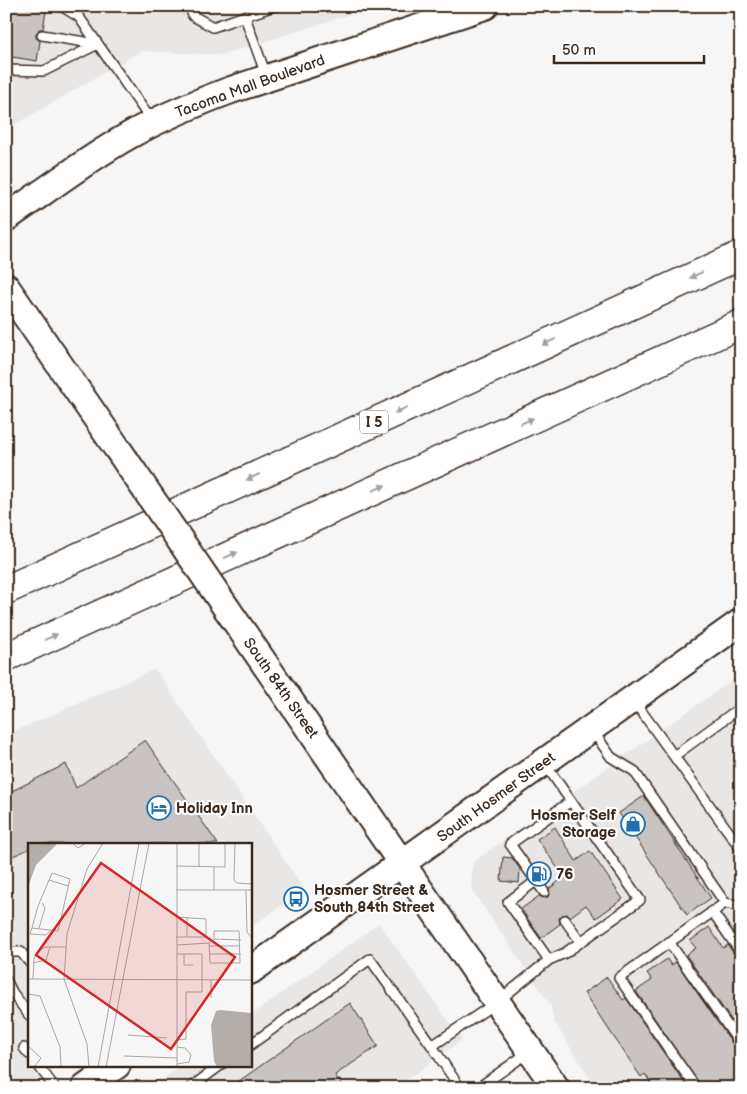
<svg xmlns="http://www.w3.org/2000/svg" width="747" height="1094" font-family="'Balsamiq Sans',sans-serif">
<rect width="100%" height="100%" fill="#f7f6f6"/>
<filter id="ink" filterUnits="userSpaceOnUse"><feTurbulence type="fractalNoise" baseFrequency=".02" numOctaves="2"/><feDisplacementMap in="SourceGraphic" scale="10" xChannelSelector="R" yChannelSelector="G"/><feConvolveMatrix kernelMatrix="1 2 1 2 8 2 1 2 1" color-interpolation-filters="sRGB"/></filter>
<g filter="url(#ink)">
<path fill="#e9e7e6" d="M6 6H377L223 55 141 51 6 130Z
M155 669 304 889 250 928V844H29V1065H59L27 1088H6V735Z
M741 674V1088H596L554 1022 551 1006 471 889 473 862Z
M379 923 462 1040 395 1088H151L182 1065H250V1016Z"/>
<path fill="#c9c3c1" stroke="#3b2a1e" d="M6 6H20L46 11 43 29H39L36 34V38L40 41 37 61 6 56Z
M145 740 218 844H29V849L6 859V794L66 764 76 788Z
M644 796 711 898 687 915 619 813Z
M555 827 576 861 590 851 623 899 596 918 586 905 570 917 567 914 562 915 559 918 560 924 541 938 521 909 539 896 544 898 548 897 550 892 549 889 564 877 537 839Z
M503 857 512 858 520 869 519 883 501 881Z
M709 927 723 948 728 945 736 957 741 959V1034L686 955 696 948 690 941Z
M667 959 671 965 676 962 736 1049 741 1051V1088H702L636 991 652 980 647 973Z
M607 977 623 1000 626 998 688 1088H654L645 1074 641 1077 584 993Z
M350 1003 378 1046 335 1075 344 1088H229Z"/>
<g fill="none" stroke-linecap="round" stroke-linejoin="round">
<g stroke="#3b2a1e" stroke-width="12">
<path id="lane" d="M61 6 79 17 151 120
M190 6 193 16 213 27 274 6
M245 17 266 75
M42 35 97 44
M6 70 44 71 98 44
M634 701 741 849
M593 731 611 757 634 771 725 903 741 906
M674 756 741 707
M536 881 508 902 549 960
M544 892 510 844 571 801
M712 911 741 953
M565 920 581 942
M669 942 741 1045
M6 954 10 952H21L29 962
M6 980 12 992 29 1015
M250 1045 370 959 432 1046 497 1002 549 960 565 953 640 900 545 764
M432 1046 460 1088
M24 1048 29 1054
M38 1065 55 1088
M190 1088 221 1065
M478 1088 529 1052
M696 1088 619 978 725 903"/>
</g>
<g stroke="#3b2a1e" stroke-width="30">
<path id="secondary" d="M6 218C47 190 87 159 130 135 162 117 196 103 231 90L485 6
M6 287 117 448
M227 609 556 1088
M250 971 741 622
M85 1088 117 1065"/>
</g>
<g stroke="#3b2a1e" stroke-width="31">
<path id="highway" d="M6 590 741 255
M6 657 741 324"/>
</g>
<use href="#lane" stroke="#fff" stroke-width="9"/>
<use href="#secondary" stroke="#fff" stroke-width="26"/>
<use href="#highway" stroke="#fff" stroke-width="28"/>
<g stroke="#3b2a1e" stroke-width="30" stroke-linecap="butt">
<path id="secondary-bridge" d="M117 448 227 609"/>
</g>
<use href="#secondary-bridge" stroke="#fff" stroke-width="26"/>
</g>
<defs><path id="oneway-solid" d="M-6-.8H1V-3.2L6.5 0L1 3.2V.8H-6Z" transform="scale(1.25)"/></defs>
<g fill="#a79f9a">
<use href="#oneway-solid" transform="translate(696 275) rotate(155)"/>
<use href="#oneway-solid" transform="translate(549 342) rotate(155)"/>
<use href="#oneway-solid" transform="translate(401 410) rotate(155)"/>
<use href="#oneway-solid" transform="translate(527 421) rotate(-24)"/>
<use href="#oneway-solid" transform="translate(253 477) rotate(155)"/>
<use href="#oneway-solid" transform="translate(379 488) rotate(-24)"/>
<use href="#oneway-solid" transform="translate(231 555) rotate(-24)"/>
<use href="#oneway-solid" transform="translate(51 637) rotate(-24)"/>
</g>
</g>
<defs>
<g id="hotel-ring" transform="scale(1.25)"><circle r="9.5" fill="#fff" stroke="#1f6fb2" stroke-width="1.5"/><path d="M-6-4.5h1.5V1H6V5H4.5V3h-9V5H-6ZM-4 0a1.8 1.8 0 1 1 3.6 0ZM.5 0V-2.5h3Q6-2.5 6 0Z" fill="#1f6fb2"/></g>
<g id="shop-ring" transform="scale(1.25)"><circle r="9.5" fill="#fff" stroke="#1f6fb2" stroke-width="1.5"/><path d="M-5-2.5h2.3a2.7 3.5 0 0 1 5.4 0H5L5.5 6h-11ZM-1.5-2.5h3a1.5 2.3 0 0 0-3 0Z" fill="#1f6fb2"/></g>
<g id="fuel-ring" transform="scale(1.25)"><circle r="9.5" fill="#fff" stroke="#1f6fb2" stroke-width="1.5"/><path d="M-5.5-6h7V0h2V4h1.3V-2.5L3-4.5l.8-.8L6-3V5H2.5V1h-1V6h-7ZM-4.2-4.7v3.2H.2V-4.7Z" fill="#1f6fb2"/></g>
<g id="bus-ring" transform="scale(1.25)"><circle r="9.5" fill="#fff" stroke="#1f6fb2" stroke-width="1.5"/><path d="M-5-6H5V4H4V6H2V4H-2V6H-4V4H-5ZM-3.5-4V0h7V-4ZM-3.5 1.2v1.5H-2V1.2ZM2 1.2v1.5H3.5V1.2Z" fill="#1f6fb2"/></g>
</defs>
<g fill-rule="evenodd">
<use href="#hotel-ring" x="159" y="808"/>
<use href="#shop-ring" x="633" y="824"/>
<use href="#fuel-ring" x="539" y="874"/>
<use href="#bus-ring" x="296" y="899"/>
</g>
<g text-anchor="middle" stroke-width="4.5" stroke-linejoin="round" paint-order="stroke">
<rect fill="#fff" stroke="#766a62" stroke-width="1" x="360" y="410.5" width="28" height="23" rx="4"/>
<g font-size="14" font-weight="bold" fill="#3b2a1e">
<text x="374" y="427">I 5</text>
</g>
<g font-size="15" fill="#3b2a1e" stroke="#fff">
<text transform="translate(250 86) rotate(-20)" y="5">Tacoma Mall Boulevard</text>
<text transform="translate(281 688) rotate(55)" y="5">South 84th Street</text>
<text transform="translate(496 797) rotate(-36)" y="5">South Hosmer Street</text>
</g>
<g font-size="15" font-weight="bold" fill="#3b2a1e" stroke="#fff" text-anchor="start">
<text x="176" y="813">Holiday Inn</text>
<text x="616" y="820" text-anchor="end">Hosmer Self<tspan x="616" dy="17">Storage</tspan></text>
<text x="556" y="879">76</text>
<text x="314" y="895">Hosmer Street &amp;<tspan x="314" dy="17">South 84th Street</tspan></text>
</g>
</g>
<g transform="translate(28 843)">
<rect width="224" height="224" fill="#f7f6f6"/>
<path d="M0 0H30L8 22 0 44ZM192 167 224 170V224H189L186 218 183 182 188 168Z" fill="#b4aeaa"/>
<path fill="none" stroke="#aca4a0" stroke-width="1" d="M44 0 50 5 58 0M149 0V224M207 0 206 37 209 40 224 41M148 23 197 24V0M171 24V0M186 24V47M21 37 40 43M148 47H224M218 47 219 89 224 95M148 74 178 76V94H148M159 74V94M4 85 30 88 42 36 24 30 10 63 4 85 2 91 18 92 22 88M11 85 17 65 14 60M186 96 213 97M149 102 181 100 182 120H212L211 88H186V96L181 100M181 103H212M149 111H174V149H158V196L149 197M156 111V122H165M181 111H213M5 120 18 117 22 104M0 136 224 137M5 136 6 115 11 108 17 104H37M36 136 39 91 59 26 75 0M36 136 59 201 61 224M0 151 12 153 32 204 33 224M183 155V137M100 192 139 195M0 203 13 215 6 224M149 204 157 205 163 212 161 219 149 221M96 213 149 215M70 224 111 0M78 224 121 0"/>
<path fill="#d62828" fill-opacity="0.15" stroke="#d62828" stroke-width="2.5" d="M73 20 207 114 143 206 8 112Z"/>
<rect width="224" height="224" fill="none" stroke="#3b2a1e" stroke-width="2.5"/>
</g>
<rect width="747" height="1094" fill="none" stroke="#fff" stroke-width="25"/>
<rect x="12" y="12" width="722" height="1069" fill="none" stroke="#3b2a1e" stroke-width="2" filter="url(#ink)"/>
<path d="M554 55v8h150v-8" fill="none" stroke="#3b2a1e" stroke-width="2.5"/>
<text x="562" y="55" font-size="15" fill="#3b2a1e" stroke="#ffffff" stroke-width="4" paint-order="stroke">50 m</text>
</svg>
